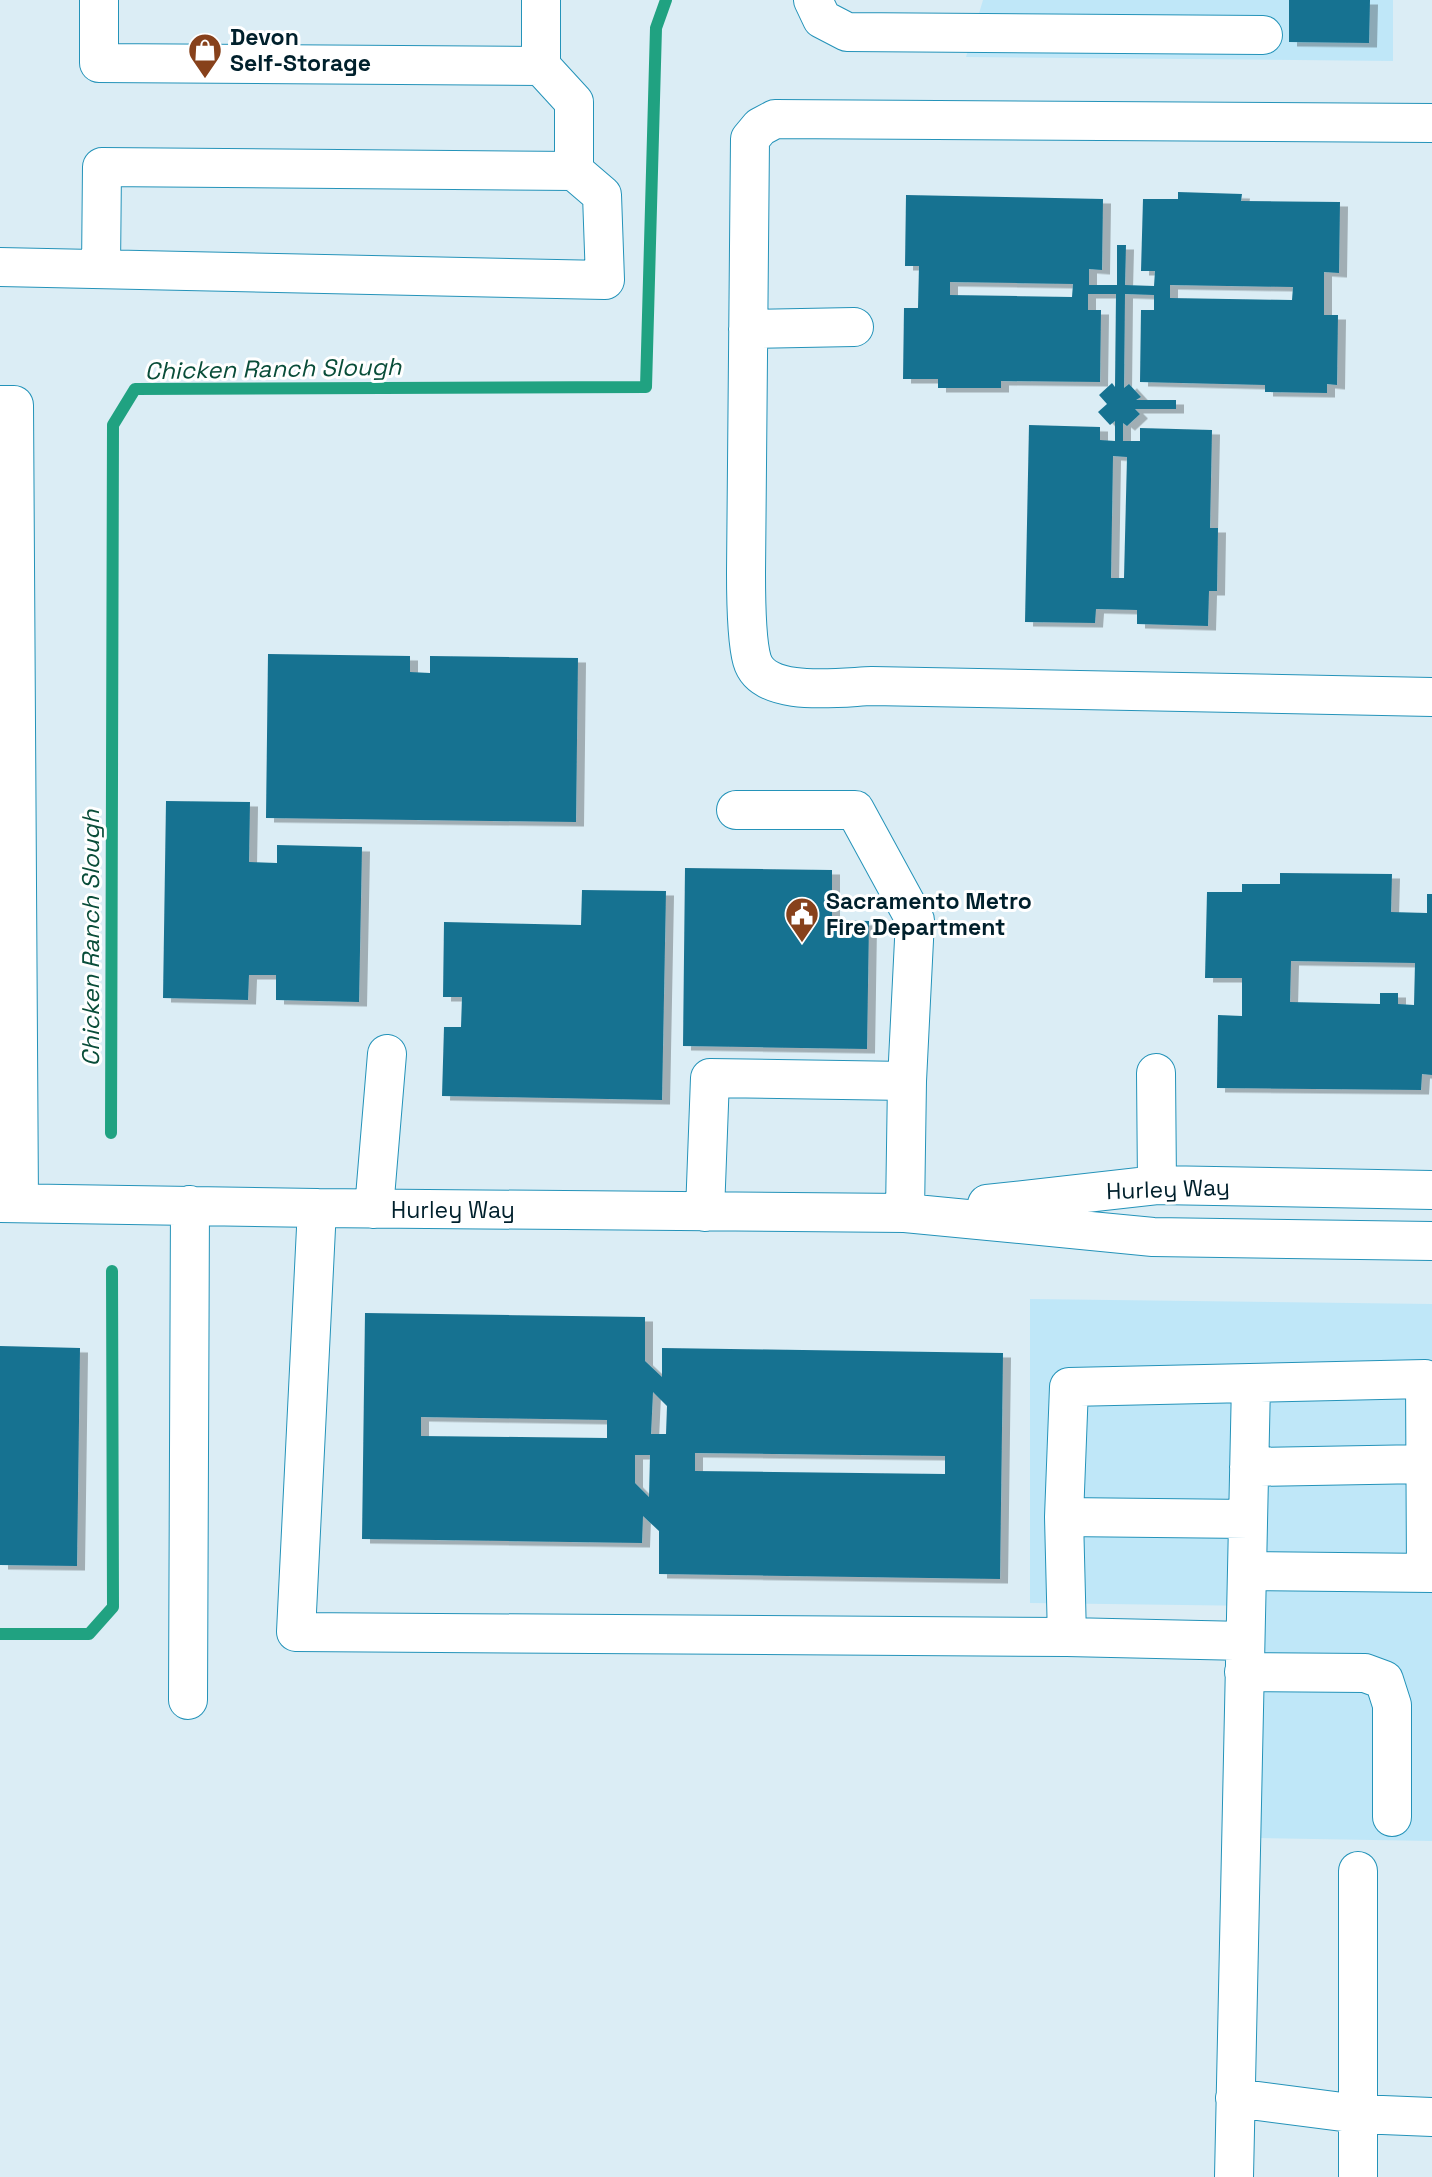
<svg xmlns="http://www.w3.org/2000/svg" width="1432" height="2177" font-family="'Space Grotesk',sans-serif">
<defs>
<filter id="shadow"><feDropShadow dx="8" dy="4.5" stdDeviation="0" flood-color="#0004"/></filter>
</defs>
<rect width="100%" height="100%" fill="#dbedf5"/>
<path fill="#bfe7f8" d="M983 0H1393V61L966 57Z
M1030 1299 1432 1304V1841L1257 1838 1260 1606 1030 1603Z"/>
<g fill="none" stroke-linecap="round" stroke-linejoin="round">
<path stroke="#20a281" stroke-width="12" d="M111 1133 113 425 135 389 646 387 656 28 666 0
M0 1634H89L113 1607 112 1271"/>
</g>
<path fill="#177291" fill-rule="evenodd" filter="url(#shadow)" d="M1289 0H1370L1369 43 1289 42Z
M1178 192 1242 194 1241 201 1340 202 1339 273 1324 272V315H1338L1337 385 1327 384V393L1265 392V385L1140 382 1141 310H1154V295L1125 294 1124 388 1129 384 1141 397 1136 400H1176V409H1135L1140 414 1127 426 1123 423V441H1140V428L1212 430 1210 528H1218L1217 591H1209L1208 626 1137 624V610L1096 609 1095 623 1025 622 1029 425 1100 427V440L1115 441V421L1110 425 1098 412 1107 404 1099 395 1112 383 1115 387 1116 294H1088V310H1101L1100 382 1001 381V388H938V379H903L904 308H918L919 266H905L906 195 1103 199 1102 270 1089 269V285H1117V245H1126L1125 285 1154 286 1155 271H1141L1143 199H1178ZM950 282 1073 284 1072 297 950 295ZM1170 285 1293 287 1292 300 1170 298ZM1113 456 1127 457 1124 578H1111Z
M268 654 410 656V672L430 673V656L578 658 576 822 266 818Z
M166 801 250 802 249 862 277 863V845L362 847 359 1002 276 1000V975H249L248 1000 163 998Z
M685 868 832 870V920L869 921 867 1049 683 1046Z
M1280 873 1392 874 1391 912 1427 913V894H1432V1075L1422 1074 1421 1090 1217 1088 1218 1015 1242 1016V978H1205L1207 892H1242V884H1280ZM1291 961 1415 963 1414 1005 1398 1004V993H1380V1004L1290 1002Z
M582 890 666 891 662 1100 442 1096 444 1027H461L462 997H443L444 922 581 925Z
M365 1313 645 1317V1361L662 1377V1348L1003 1353 1000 1579 659 1574V1531L643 1516 642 1543 362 1539ZM653 1392 667 1406 666 1434H651ZM421 1417 607 1420V1438L421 1436ZM695 1453 945 1456V1474L695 1471ZM635 1455H650L649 1497 635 1483Z
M0 1346 80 1348 77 1566 0 1565Z"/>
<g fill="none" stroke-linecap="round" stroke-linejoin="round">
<g stroke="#2493b9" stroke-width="40">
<path id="minor" d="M99 0V63L541 66
M813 0 822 19 847 32 1263 35
M1432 123 775 119 760 127 750 139 746 573C746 596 746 639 752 660 763 699 841 687 872 686L1432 697
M0 267 605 280 602 195 574 171V102L541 66V0
M101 269 102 167 574 171
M748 329 854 327
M0 405H14L19 1203
M1156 1073 1157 1185
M0 1203 317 1208 905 1213 1153 1237 1432 1241
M987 1204 1157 1185 1432 1190
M317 1208 296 1632 1067 1637
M374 1209 387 1054
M705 1212 710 1078 907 1081 915 920 855 810H736
M905 1213 907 1081
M1249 1467 1425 1464
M1064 1517 1067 1637 1245 1641
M1248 1519 1064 1517 1069 1387 1425 1379 1426 1573
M1247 1571 1432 1573
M1244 1672 1365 1673 1384 1680 1392 1705V1817
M188 1700 190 1205
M1358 1871V2177
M1235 2098 1358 2114 1432 2117
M1234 2177 1251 1383"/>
</g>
<use href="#minor" stroke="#fff" stroke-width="38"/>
</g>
<defs>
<g id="shop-pin" transform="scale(1.75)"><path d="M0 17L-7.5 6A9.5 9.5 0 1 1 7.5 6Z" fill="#87411b" stroke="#fff"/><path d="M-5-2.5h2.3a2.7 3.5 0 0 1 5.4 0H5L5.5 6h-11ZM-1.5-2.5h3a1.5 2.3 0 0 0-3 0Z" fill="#fff"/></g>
<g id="civic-pin" transform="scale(1.75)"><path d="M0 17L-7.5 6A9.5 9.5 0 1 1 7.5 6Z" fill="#87411b" stroke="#fff"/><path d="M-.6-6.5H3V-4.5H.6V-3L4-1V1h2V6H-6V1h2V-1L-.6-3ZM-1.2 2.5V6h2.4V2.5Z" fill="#fff"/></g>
</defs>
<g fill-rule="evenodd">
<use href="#shop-pin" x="205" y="50"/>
<use href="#civic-pin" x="802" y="914"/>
</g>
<g text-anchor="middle" stroke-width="6" stroke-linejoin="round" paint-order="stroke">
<g font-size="23" font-weight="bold" fill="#00202c" stroke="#fff" text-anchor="start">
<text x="230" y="45">Devon<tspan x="230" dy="26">Self-Storage</tspan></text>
<text x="826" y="909">Sacramento Metro<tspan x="826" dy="26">Fire Department</tspan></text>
</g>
<g font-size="23" fill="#00202c" stroke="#fff">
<text transform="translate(1168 1189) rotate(-2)" y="8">Hurley Way</text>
<text x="453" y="1218">Hurley Way</text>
</g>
<g font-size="24" font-style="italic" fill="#094d39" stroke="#fff">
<text transform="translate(273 369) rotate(-1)" y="8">Chicken Ranch Slough</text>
<text transform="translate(91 938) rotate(-90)" y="8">Chicken Ranch Slough</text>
</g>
</g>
</svg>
